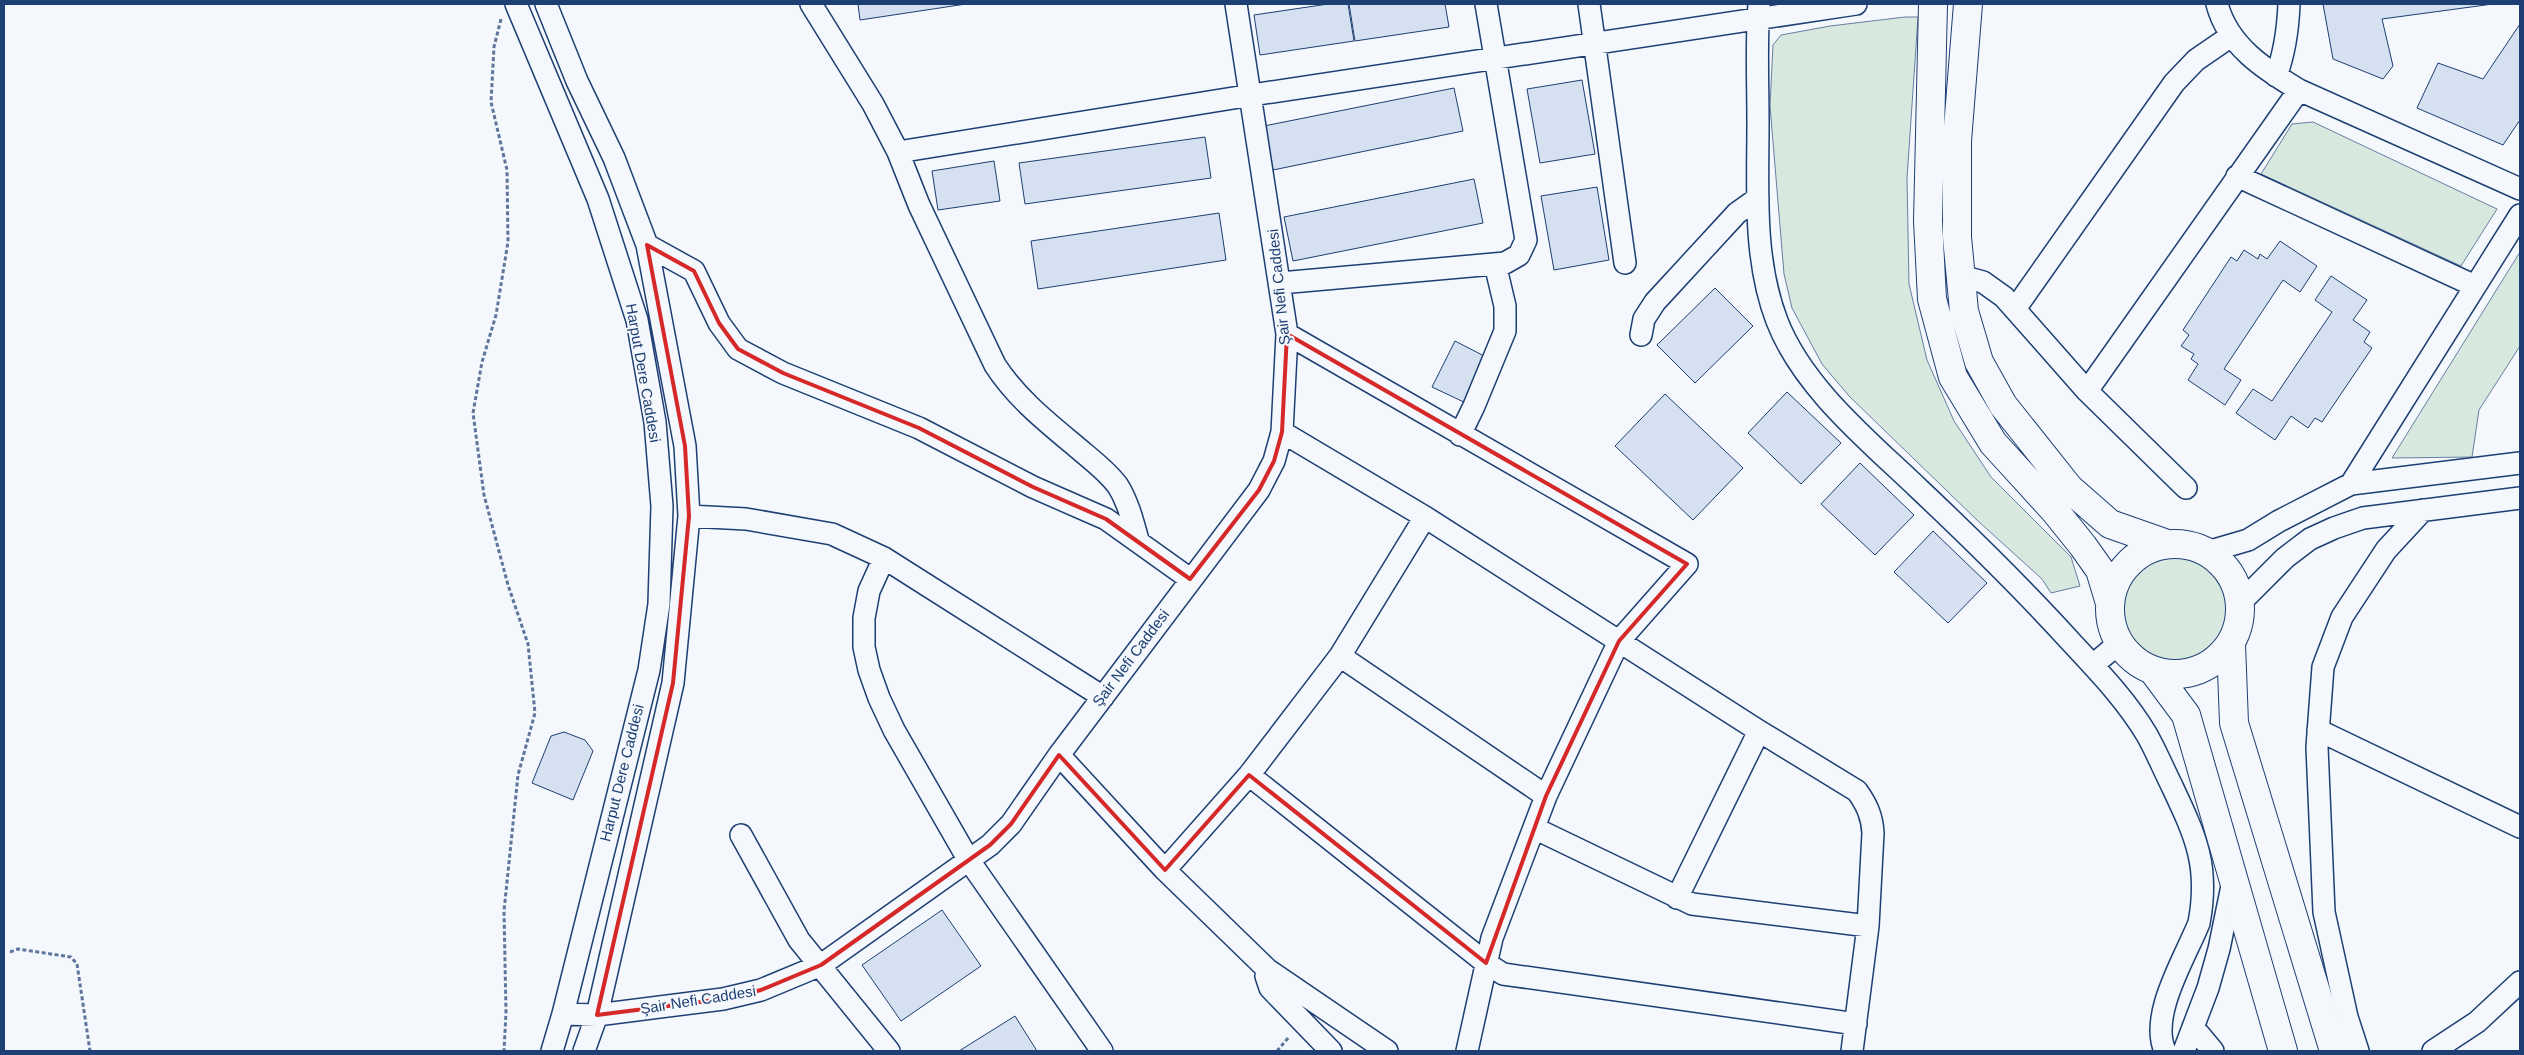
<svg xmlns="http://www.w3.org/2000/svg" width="2524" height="1055" font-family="Arial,sans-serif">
<rect width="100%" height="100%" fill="#f4f7fb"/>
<path fill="#d7e8df" stroke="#687fa3" d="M1905 17H1918L1907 178 1909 284 1927 360 1954 421 1991 477 2071 557 2080 586 2051 593 2042 579 1978 521 1849 396 1822 364 1792 308 1784 274 1770 106 1773 45 1781 35 1830 26Z
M2313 122 2497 209 2461 266 2261 174 2292 124Z
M2520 252V346L2479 410 2472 457 2392 458Z
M2117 612a55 55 0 1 1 110 0a55 55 0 1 1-110 0Z"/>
<path fill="#d5e0f0" stroke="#1d3f73" d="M858 4H966L860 20Z
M1328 4H1348L1354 41 1260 55 1254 15Z
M1349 4H1445L1449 27 1355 41Z
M2323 4H2493L2382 19 2393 66 2383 79 2333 59Z
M2520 24V120L2503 145 2417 108 2438 63 2483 79Z
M1582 80 1595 154 1540 163 1527 89Z
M1454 88 1463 131 1273 170 1264 126Z
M1205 137 1211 178 1025 204 1019 163Z
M994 161 1000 201 938 210 932 171Z
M1474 179 1483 223 1293 261 1284 217Z
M1597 187 1609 260 1554 270 1541 196Z
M1219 213 1226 260 1038 289 1031 241Z
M2280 241 2317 266 2300 292 2283 280 2224 369 2241 380 2225 405 2188 380 2198 364 2191 359 2194 354 2181 346 2189 335 2183 330 2231 257 2237 261 2244 250 2258 259 2260 254 2267 259Z
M2331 276 2367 300 2353 320 2370 332 2364 342 2372 348 2322 422 2315 418 2308 428 2291 416 2275 440 2236 413 2253 389 2272 401 2332 312 2315 300Z
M1715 288 1753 326 1695 383 1657 345Z
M1455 341 1490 359 1468 404 1432 387Z
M1787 392 1841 443 1801 484 1748 433Z
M1665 394 1743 468 1693 520 1615 446Z
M1860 463 1914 515 1875 555 1821 504Z
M1933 531 1987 583 1948 623 1894 572Z
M564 732 585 740 593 751 573 800 532 783 551 736Z
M942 910 981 966 901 1021 862 965Z
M1015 1016 1037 1051H959Z"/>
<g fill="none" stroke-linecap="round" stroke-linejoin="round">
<g stroke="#1d3f73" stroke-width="24">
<path id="minor" d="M516 4 598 199 637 320 655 422 662 506 659 604 649 670 563 1014 552 1051
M546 4 577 81 614 158 647 245 685 446 689 516 673 683 597 1015 584 1051
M811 4 873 104 898 152 919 205 995 365C1017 399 1048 423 1079 449 1092 460 1108 472 1118 486 1128 502 1133 522 1138 540
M1589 4 1625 263
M1759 4C1756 43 1758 83 1758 123 1758 189 1753 259 1777 321 1803 388 1869 441 1919 489 1972 539 2023 589 2072 643 2099 672 2127 701 2147 735 2156 751 2163 768 2171 784 2195 835 2210 865 2199 923 2185 958 2149 1015 2165 1051
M2217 4C2228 46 2264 69 2299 90L2520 189
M2276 76C2285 52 2288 29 2289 4
M898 152 1252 95 1856 4
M2237 176 2475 286
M647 245 694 271 719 323 738 349 783 373 919 428 1033 487 1106 519 1190 579
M1961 276 1983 282 2004 297 2087 391 2186 488
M1280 283 1505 263 1519 255 1526 240 1486 4
M2015 309 2174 83 2196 60 2231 36
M1287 334 1687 564 1619 641 1546 796 1492 938 1467 1051
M1641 335 1644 319 1655 302 1737 213 1758 198
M2087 391 2299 90
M1282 432 1425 517 1759 731 1857 791C1867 805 1872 816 1873 833L1868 926 1852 1051
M1460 435 1474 406 1505 331V306L1495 264
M2351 484 2520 215
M689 516 746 519 832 534 884 558 1103 697
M2207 552 2248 540 2279 521 2351 484 2520 463
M884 558 869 591 864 618V647L869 670 879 698 894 730 968 859 1102 1051
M2240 603 2285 558 2310 539 2334 528 2363 518 2520 498
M1340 656 1425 517
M2093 665 2118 644
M2318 730 2520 827
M1059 755 1165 870 1268 970 1387 1051
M1249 775 1486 963 1503 974 1856 1024
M1534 828 1692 904 1868 926
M741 835 799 940 889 1051
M1165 870 1249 775 1340 656 1546 796
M1677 898 1759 731
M1268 970 1266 976 1270 988 1331 1051
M563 1014 597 1015 723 999 761 990 821 965 990 845 1011 824 1059 755 1259 490 1274 461 1282 432 1287 334 1236 4
M2193 1027 2213 1051
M2184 1051 2208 988 2219 949 2233 881
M2358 1051 2347 1017 2324 912 2317 747 2323 667 2342 617 2386 550 2423 510
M2433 1051 2477 1022 2520 982"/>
</g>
<g stroke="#1d3f73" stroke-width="30">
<path id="major" d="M1933 4 1928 221 1932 299 1953 377 1993 443 2055 511 2083 546 2100 570 2109 600
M1968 4 1957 141V237L1964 311 1979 362 2003 405 2069 488 2110 524 2167 544
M2110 609a65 65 0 1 1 130 0a65 65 0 1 1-130 0Z
M2231 644 2234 723 2334 1051
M2154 672 2186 715 2283 1051"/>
</g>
<path stroke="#5e769c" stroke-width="3" stroke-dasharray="4 2.5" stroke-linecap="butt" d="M501 19 494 47 491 102 507 170 508 242 496 315 482 362 473 413 484 495 508 585 528 644 535 713 518 775 504 911 506 1012 504 1051
M10 952 18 949 71 957 77 964 90 1051
M1277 1051 1289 1037"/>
<use href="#minor" stroke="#f4f7fb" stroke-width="21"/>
<use href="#major" stroke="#f4f7fb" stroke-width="28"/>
</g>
<path fill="none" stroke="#d62828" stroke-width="4" stroke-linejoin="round" d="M647 245 694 271 719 323 738 349 783 373 919 428 1033 487 1106 519 1190 579 1259 490 1274 461 1282 432 1287 334 1687 564 1619 641 1546 796 1486 963 1249 775 1165 870 1059 755 1011 824 990 845 821 965 761 990 723 999 597 1015 673 683 689 516 685 446Z"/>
<g text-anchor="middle" stroke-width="4" stroke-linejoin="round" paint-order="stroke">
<g font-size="15" fill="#1d3f73" stroke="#f4f7fb">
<text transform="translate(1279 287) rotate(-96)" y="5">Şair Nefi Caddesi</text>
<text transform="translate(643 373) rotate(80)" y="5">Harput Dere Caddesi</text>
<text transform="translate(1131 658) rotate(-53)" y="5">Şair Nefi Caddesi</text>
<text transform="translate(622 773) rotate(-76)" y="5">Harput Dere Caddesi</text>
<text transform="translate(698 1000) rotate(-9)" y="5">Şair Nefi Caddesi</text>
</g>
</g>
<rect width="2524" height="1055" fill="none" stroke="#1d3f73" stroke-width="10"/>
</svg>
